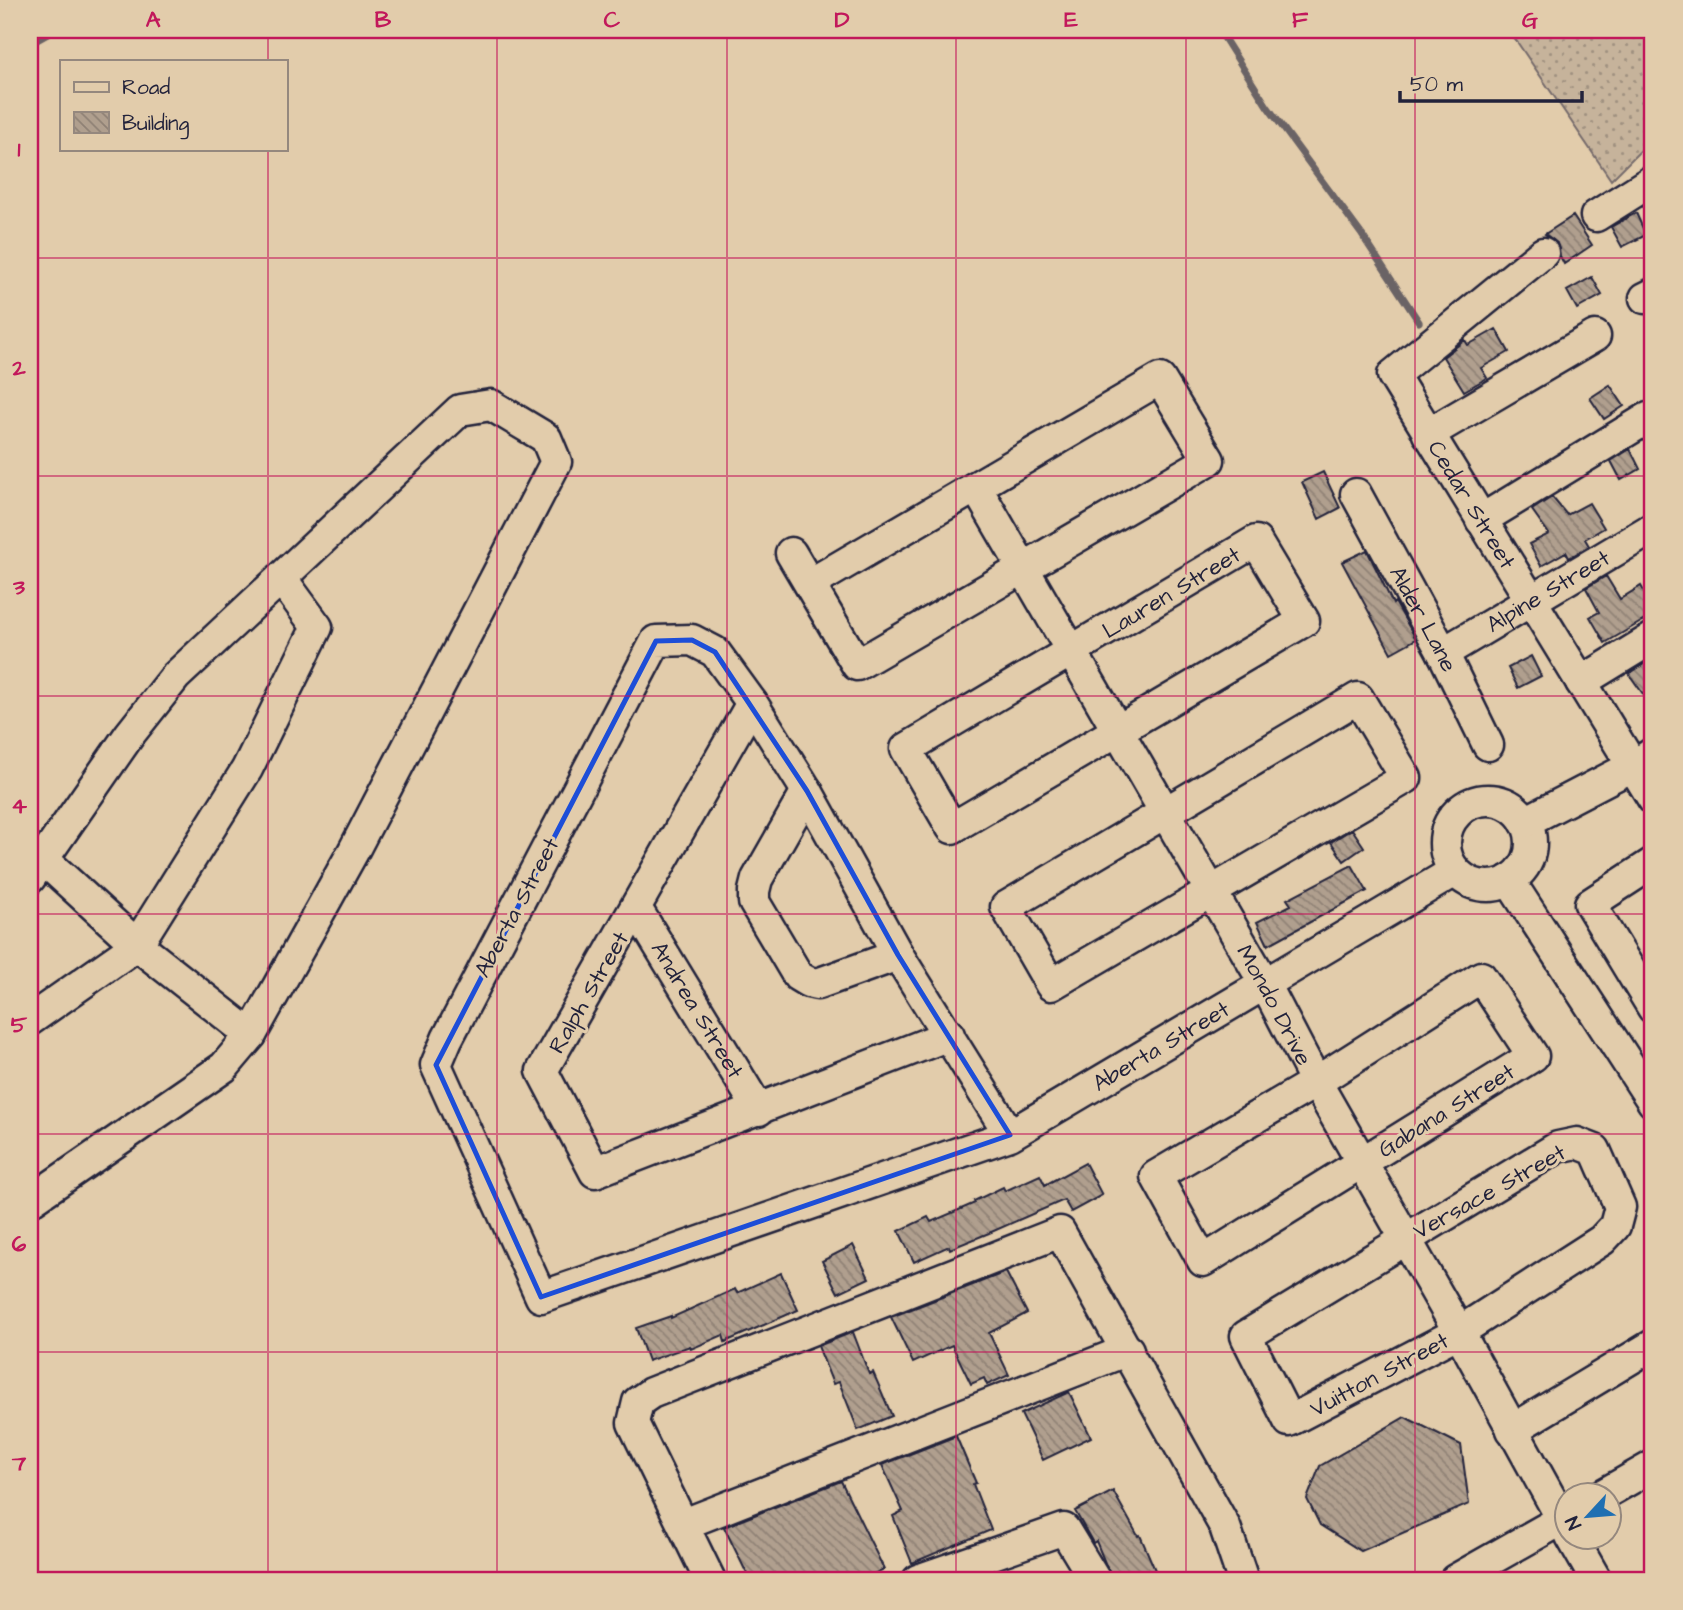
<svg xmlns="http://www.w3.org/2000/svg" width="1683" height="1610" font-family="'Architects Daughter',sans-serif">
<defs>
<pattern id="grass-dots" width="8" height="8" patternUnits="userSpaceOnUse" patternTransform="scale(1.75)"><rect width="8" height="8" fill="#c6b39b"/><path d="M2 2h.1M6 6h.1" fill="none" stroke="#a09180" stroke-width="1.8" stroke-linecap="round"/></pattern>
<pattern id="building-back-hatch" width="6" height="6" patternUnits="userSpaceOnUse" patternTransform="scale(1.75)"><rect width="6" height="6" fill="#b09f8e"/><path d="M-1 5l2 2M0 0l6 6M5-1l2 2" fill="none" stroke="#8f8175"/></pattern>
</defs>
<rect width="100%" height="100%" fill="#e2ccab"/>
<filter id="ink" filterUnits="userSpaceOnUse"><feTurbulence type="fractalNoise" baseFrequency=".0143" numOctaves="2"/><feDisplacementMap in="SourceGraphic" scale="14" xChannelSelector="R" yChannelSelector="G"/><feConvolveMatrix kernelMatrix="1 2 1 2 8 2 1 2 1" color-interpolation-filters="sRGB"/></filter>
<g filter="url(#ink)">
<path fill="url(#grass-dots)" stroke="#746a6b" stroke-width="2" d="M1509 30H1653V138L1611 180Z"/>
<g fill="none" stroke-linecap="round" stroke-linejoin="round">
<path stroke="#6b6365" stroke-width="7" d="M1219 30 1267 106 1362 235 1419 322
M30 44 55 30"/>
</g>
<path fill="url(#building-back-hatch)" stroke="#22223b" stroke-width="2" d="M1636 213 1646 235 1622 247 1611 227Z
M1573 216 1592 245 1564 264 1560 256 1557 243 1545 234Z
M1592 277 1602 295 1577 309 1567 291Z
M1496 329 1509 352 1481 368 1487 378 1464 391 1443 357 1465 340 1468 345Z
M1610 385 1624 406 1604 419 1590 398Z
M1630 449 1640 469 1621 480 1611 461Z
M1323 472 1340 508 1319 519 1302 482Z
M1552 497 1567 515 1589 503 1604 528 1585 539 1589 546 1569 558 1566 552 1541 566 1529 544 1549 534 1532 510Z
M1367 550 1393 604 1395 602 1416 639 1391 653 1342 562Z
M1606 576 1620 599 1641 586 1653 607V615L1605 643 1590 617 1599 612 1586 588Z
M1531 656 1541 676 1518 688 1508 668Z
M1653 658V708L1629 674Z
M1352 829 1364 847 1344 861 1331 842Z
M1352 865 1367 891 1268 945 1257 922 1291 905 1287 899Z
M1085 1163 1102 1195 1071 1212 1064 1200 989 1233 950 1249 949 1246 914 1262 899 1231 928 1217 931 1222 975 1203 974 1201 1003 1187 1005 1191 1040 1175 1045 1185Z
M853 1245 869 1278 838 1293 822 1261Z
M1006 1272 1027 1313 989 1333 1009 1375 987 1385 984 1378 971 1384 952 1345 913 1363 891 1317Z
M781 1273 798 1310 725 1342 723 1335 691 1349 690 1346 648 1361 636 1328 671 1316V1318L735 1289 737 1293Z
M853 1332 869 1374 873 1372 892 1416 858 1430 839 1382 833 1384 818 1346Z
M1069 1392 1091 1437 1043 1460 1021 1414Z
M1405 1417 1461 1445 1469 1504 1361 1551 1320 1525 1307 1499 1320 1466Z
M956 1436 976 1483 973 1484 991 1530 912 1563 893 1516 903 1511 882 1465Z
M841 1481 884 1569 862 1580H750L724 1527Z
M1113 1491 1138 1536 1140 1535 1155 1570 1131 1580H1112L1096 1541 1093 1543 1075 1511Z"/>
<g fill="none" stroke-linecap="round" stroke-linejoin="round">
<g stroke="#22223b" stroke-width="35">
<g id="street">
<path d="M1596 216 1653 180"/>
<path id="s1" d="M1543 253 1393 375 1653 799"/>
<path d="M1645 298 1653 294"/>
<path d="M1428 434 1595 336"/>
<path id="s2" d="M976 487 1265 984 1316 1082 1459 1332 1568 1530"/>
<path id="s3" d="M1356 494 1443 653 1488 745"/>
<path d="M1481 520 1648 418"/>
<path d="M1256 541 1304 621 952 828 906 749Z"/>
<path d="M791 553 857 665 1209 460 1160 379 810 584"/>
<path id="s4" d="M1443 653 1653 528"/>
<path d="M1581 682 1653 638"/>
<path d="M1358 698 1406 778 1051 985 1006 907Z"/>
<path d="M752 703 542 1071 595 1172 949 1035"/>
<path d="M807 791 757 879 754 891V902L798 976 808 982 817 984 898 955"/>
<circle cx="1488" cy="843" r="43"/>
<path d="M1525 822 1633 766 1653 753"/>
<path d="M1653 863 1590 904 1653 1008"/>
<path d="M30 878 130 734 176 676 281 578 317 627 247 769 137 945 43 859"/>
<path d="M1509 880 1653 1102"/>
<path id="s5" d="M636 908 759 1110"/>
<path d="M1481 977 1533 1056 1203 1261 1156 1176 1316 1082Z"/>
<path d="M30 1020 137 945 251 1035"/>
<path id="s6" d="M1010 1135 898 955 807 791 752 703 715 652 692 640 656 641 447 1039 436 1065 541 1297 1010 1135 1455 871"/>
<path d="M1577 1143 1595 1150 1620 1207 1615 1226 1602 1240 1459 1332 1289 1421 1246 1336 1558 1147Z"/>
<path d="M30 1201 224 1067 251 1035 354 850 556 462 546 438 491 405 460 410 281 578"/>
<path d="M1512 1430 1653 1345"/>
<path d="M1604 1494 1653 1466"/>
<path d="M684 1524 1128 1350"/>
<path d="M1571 1536 1596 1580"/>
<path d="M710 1580 633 1423 638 1402 651 1393 1060 1232 1225 1527 1243 1580"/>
<path d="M918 1580 1064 1529 1095 1580"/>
<path d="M1455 1580 1568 1516"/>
</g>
</g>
<use href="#street" stroke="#e2ccab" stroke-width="30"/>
</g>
</g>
<path fill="none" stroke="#1d4ed8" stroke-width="5" stroke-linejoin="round" d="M692 640 715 652 807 791 898 955 1010 1135 541 1297 436 1065 656 641Z"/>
<path fill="none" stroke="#c2185b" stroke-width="2" stroke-opacity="0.55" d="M268 30V61M497 30V1580M727 30V1580M956 30V1580M1186 30V1580M1415 30V1580M268 149V1580M30 258H1653M30 476H1653M30 696H1653M30 914H1653M30 1134H1653M30 1352H1653"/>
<g text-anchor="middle" stroke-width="6" stroke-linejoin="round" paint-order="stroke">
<g font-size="23" fill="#22223b" stroke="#e2ccab">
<text dy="8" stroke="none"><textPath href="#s1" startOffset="345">Cedar Street</textPath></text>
<text dy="8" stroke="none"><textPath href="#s4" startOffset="122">Alpine Street</textPath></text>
<text transform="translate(1171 592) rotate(-31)" y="8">Lauren Street</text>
<text dy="8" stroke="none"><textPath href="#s3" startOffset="142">Alder Lane</textPath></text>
<text transform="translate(516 907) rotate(-62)" y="8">Aberta Street</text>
<text transform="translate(588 992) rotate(-60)" y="8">Ralph Street</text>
<text dy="8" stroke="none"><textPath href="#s2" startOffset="598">Mondo Drive</textPath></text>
<text dy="8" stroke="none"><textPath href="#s5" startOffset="119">Andrea Street</textPath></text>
<text dy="8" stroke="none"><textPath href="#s6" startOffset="2032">Aberta Street</textPath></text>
<text transform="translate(1446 1110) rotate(-32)" y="8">Gabana Street</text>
<text transform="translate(1489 1191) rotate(-29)" y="8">Versace Street</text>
<text transform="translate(1379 1374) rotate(-28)" y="8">Vuitton Street</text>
</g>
</g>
<rect width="1683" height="1610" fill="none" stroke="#e2ccab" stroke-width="77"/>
<rect x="60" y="60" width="228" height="91" fill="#e2ccab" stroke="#95887e" stroke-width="2"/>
<rect x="74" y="82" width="35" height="10" fill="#e2ccab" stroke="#95887e" stroke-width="2"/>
<text x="122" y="94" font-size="21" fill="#22223b">Road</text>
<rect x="74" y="112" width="35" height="21" fill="url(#building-back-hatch)" stroke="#95887e" stroke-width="2"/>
<text x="122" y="130" font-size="21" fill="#22223b">Building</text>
<g transform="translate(1588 1516) rotate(244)"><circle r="33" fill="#e2ccab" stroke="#95887e" stroke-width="2"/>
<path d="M0-5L12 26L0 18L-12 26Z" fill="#1f6fb2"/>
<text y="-10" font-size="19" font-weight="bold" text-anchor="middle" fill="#22223b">N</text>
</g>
<path d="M1400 91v10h182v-10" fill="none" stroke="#22223b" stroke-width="3.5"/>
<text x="1410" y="91" font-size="21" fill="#22223b" stroke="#e2ccab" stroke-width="5" paint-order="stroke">50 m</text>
<rect x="38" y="38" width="1606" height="1534" fill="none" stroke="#c2185b" stroke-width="2.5"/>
<g font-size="23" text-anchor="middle" font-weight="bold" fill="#c2185b">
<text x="153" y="27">A</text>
<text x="383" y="27">B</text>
<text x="612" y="27">C</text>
<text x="842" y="27">D</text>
<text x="1071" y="27">E</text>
<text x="1300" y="27">F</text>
<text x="1530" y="27">G</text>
<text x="19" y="156">1</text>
<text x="19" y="375">2</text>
<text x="19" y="594">3</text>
<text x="19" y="813">4</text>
<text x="19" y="1032">5</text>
<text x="19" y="1251">6</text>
<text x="19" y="1470">7</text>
</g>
</svg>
